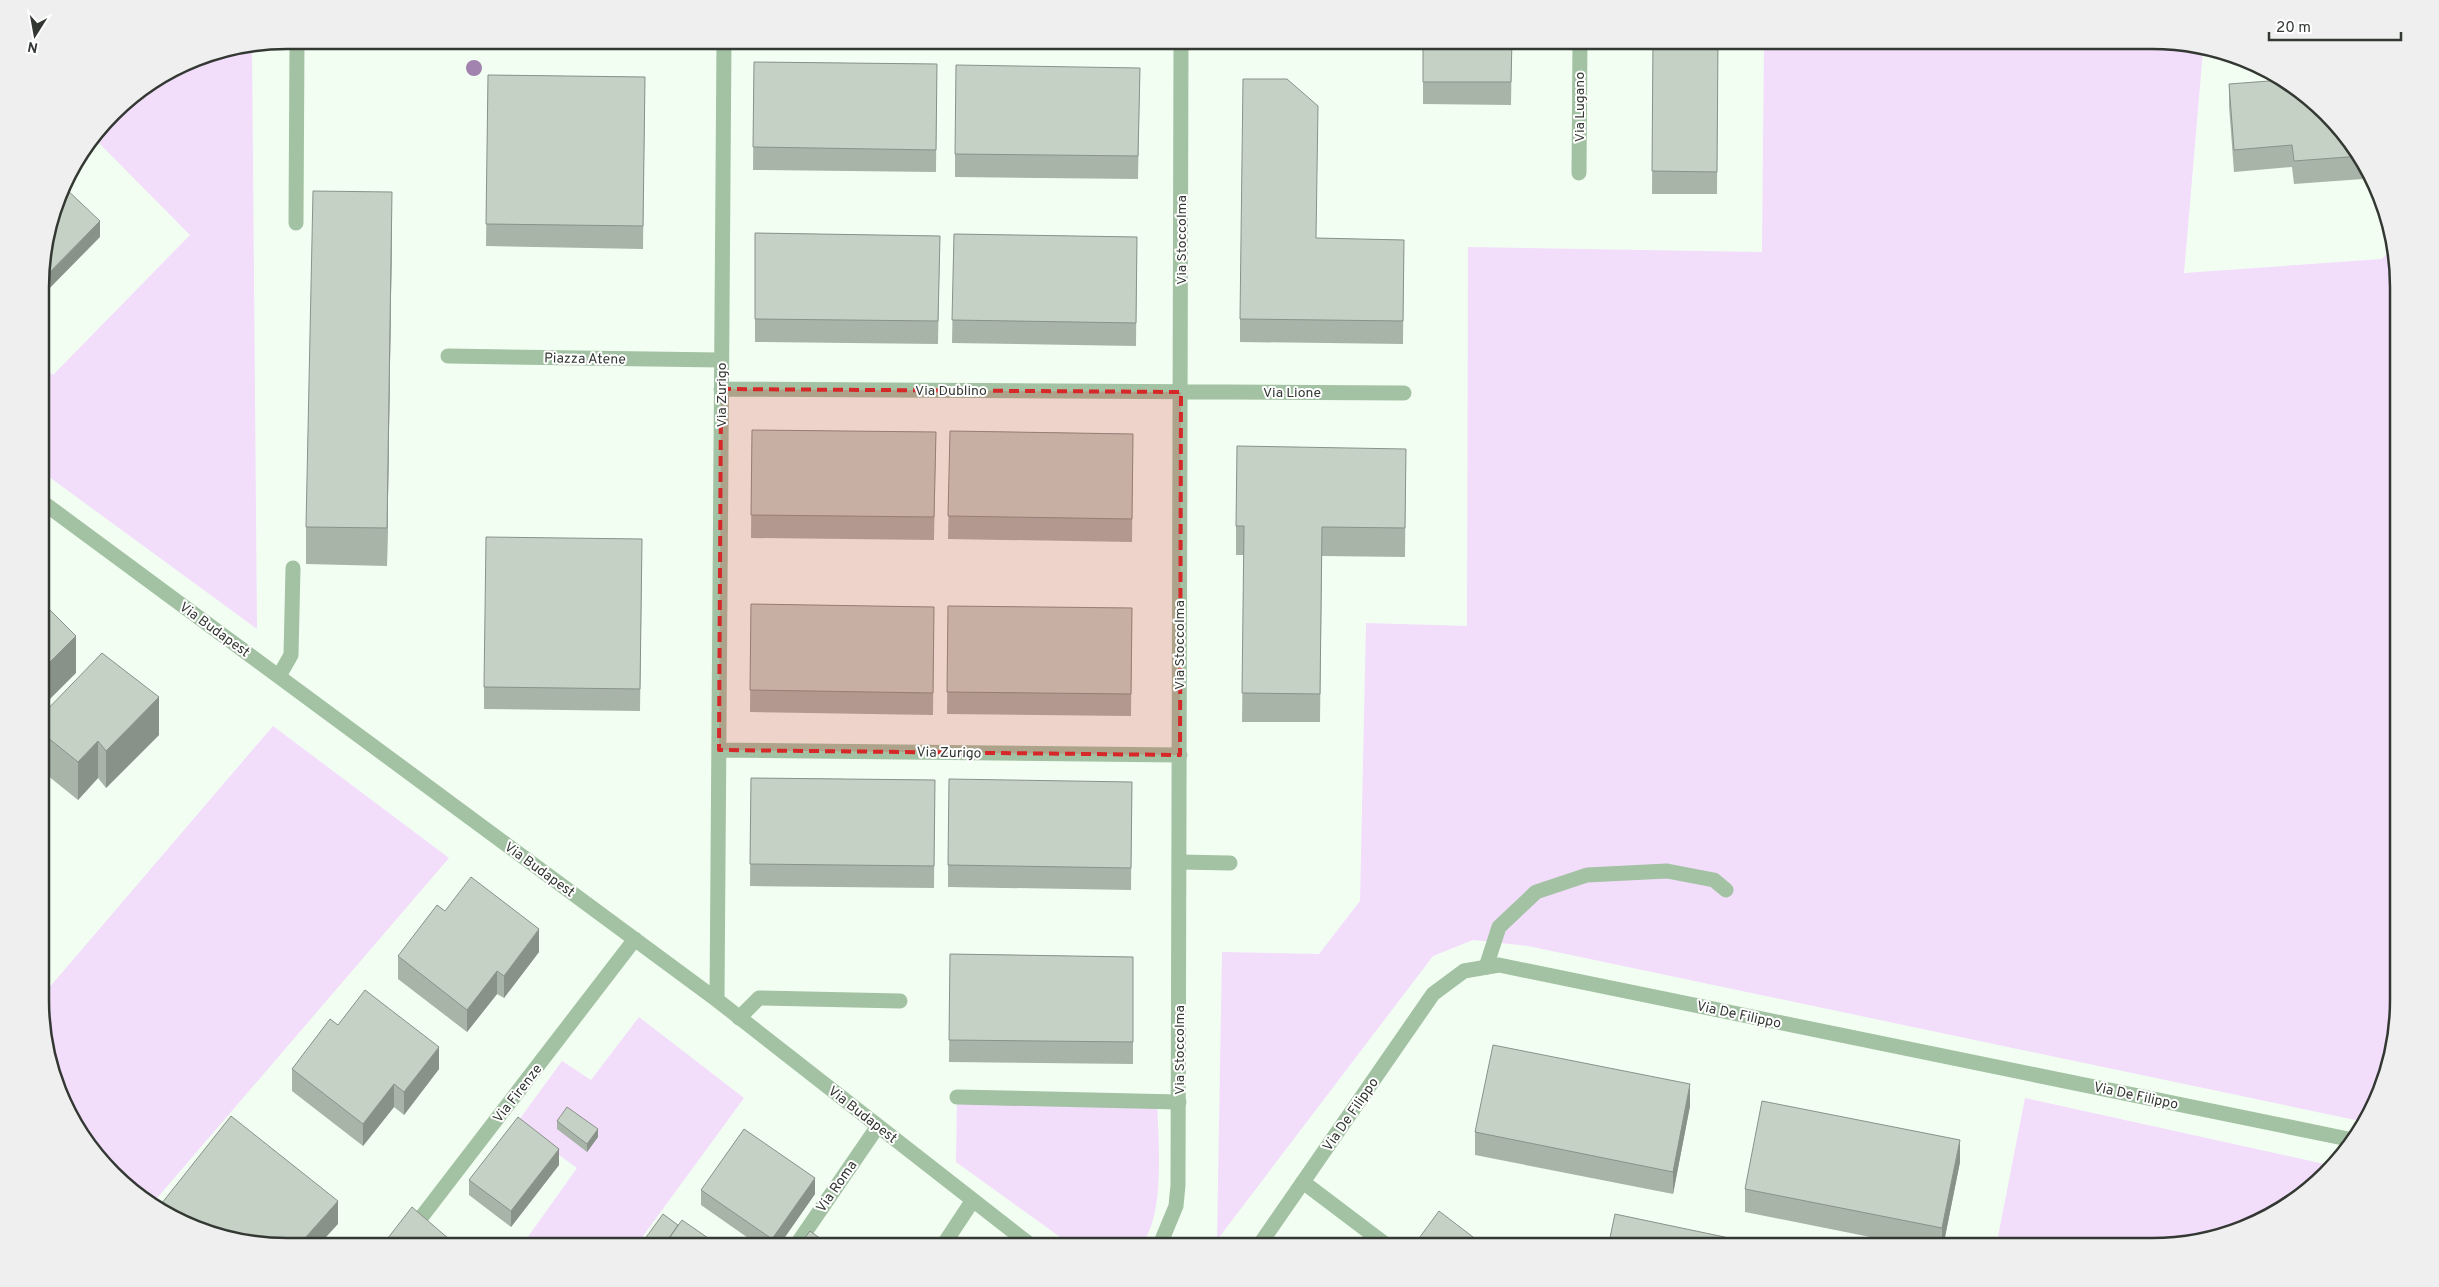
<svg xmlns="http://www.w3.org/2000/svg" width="2439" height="1287" font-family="Overpass,sans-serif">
<rect width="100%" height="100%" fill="#f3fef3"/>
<path fill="#f2ddfb" d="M1764 40H2152L2178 43 2203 51 2184 273 2382 259 2395 245 2397 255 2399 1001C2393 1043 2390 1086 2365 1122L1528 946 1473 940 1433 956 1217 1240 1222 952 1319 954 1360 901 1366 623 1467 626 1468 247 1762 252Z
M252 47 257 629 41 471V365L53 375 190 235 95 139 124 101 193 59Z
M273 726 449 858 152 1204 124 1186 91 1150 59 1094 42 1033V996Z
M639 1017 744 1098 635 1247H534L525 1241 577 1168 516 1124 562 1061 591 1080Z
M957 1097 1157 1101C1158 1135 1167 1227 1137 1247H1074L956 1162Z
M2025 1098 2334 1166 2289 1206 2231 1234 2168 1246 1996 1247Z"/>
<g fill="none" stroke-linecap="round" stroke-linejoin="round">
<path stroke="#a3c2a3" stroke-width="15" d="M296 223 297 40
M448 356 721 360
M279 676 291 655 293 568
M1180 862 1230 863
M1486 967 1499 927 1536 892 1587 875 1667 871 1714 880 1726 890
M739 1018 759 998 900 1001
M957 1097 1179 1102
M1303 1182 1389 1247"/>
<path stroke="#a3c2a3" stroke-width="15" d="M1579 173 1580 40
M721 389 1404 393
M41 501 717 1000 1033 1247
M719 750 1180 755
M717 1000 724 40
M410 1232 635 939
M795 1247 878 1126
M942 1247 973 1200
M1159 1247 1176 1206 1178 1185 1181 40
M1258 1247 1433 994 1464 971 1499 965 2353 1140"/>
</g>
<circle fill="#a282ae" cx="474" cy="68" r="8"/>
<path fill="#a9b4a9" d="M1423 40H1512L1511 105 1423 104Z
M1653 40H1718L1717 194H1652Z
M754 62 937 64 936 172 753 170Z
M1140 68 1138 179 955 177V154Z
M488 75 645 77 643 249 486 246Z
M2229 84 2357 149 2364 163H2363V179L2294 184 2292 167 2234 172 2229 106Z
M392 229 387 566 306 564V527Z
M755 233 940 236 938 344 755 342Z
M954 234 1137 237 1136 346 952 343Z
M1316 238 1404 240 1403 344 1240 342V319Z
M752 430 936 432 934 540 751 538Z
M950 431 1133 434 1132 542 948 539Z
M1406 449 1405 557 1322 556 1320 722H1242L1244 555H1236V526Z
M642 562 640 711 484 709V687Z
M751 604 934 607 933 715 750 712Z
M948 606 1132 608 1131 716 947 714Z
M41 716 159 735 106 788 98 778 78 800 42 771Z
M751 778 935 780 934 888 750 886Z
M1132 782 1131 890 948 887V865Z
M539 952 504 998 497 994 467 1032 398 979V956Z
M950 954 1133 957V1064L949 1062Z
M338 1025 439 1069 404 1115 394 1107 363 1146 292 1091V1069Z
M1690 1106 1673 1194 1475 1155V1132Z
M557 1121 598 1137 587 1152 557 1129Z
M1960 1162 1943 1247H1920L1745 1212V1189Z
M559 1165 511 1227 469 1195V1180Z
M701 1190 815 1194 778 1247H761L701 1205Z"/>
<path fill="#899289" d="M392 192V229L387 566V528Z
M100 221V237L41 297V281Z
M76 636V673L41 708V671Z
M159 697V735L106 788V751Z
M98 741V778L78 800V762Z
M539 929V952L504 998V976Z
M497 971V994L467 1032V1010Z
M439 1047V1069L404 1115V1092Z
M394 1084V1107L363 1146V1124Z
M1690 1084V1106L1673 1194V1172Z
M598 1129V1137L587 1152V1144Z
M1960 1140V1162L1943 1247H1942V1228Z
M559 1149V1165L511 1227V1211Z
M815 1178V1194L778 1247H772V1239Z
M338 1201V1224L317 1247H297Z"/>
<path fill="#c4d1c4" stroke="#899289" d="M1423 40H1512L1511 82H1423Z
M1653 40H1718L1717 172 1652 171Z
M754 62 937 64 936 150 753 147Z
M956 65 1140 68 1138 156 955 154Z
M488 75 645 77 643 226 486 224Z
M1243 79H1287L1318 106 1316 238 1404 240 1403 321 1240 319Z
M2282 80 2315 101 2357 149 2361 156 2294 161 2292 145 2234 150 2229 84Z
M63 186 100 221 41 281V270Z
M313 191 392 192 387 528 306 527Z
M755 233 940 236 938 321 755 319Z
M954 234 1137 237 1136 323 952 320Z
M752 430 936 432 934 517 751 515Z
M950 431 1133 434 1132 519 948 516Z
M1237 446 1406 449 1405 528 1322 527 1320 694 1242 693 1244 526H1236Z
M486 537 642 539 640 689 484 687Z
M41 601 76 636 41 671Z
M751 604 934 607 933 693 750 690Z
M948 606 1132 608 1131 694 947 692Z
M102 653 159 697 106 751 98 741 78 762 42 733 41 716Z
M751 778 935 780 934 866 750 864Z
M949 779 1132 782 1131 868 948 865Z
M471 877 539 929 504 976 497 971 467 1010 398 956 437 905 445 911Z
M950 954 1133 957V1042L949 1040Z
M365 990 439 1047 404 1092 394 1084 363 1124 292 1069 330 1019 338 1025Z
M1493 1045 1690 1084 1673 1172 1475 1132Z
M1762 1101 1960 1140 1942 1228 1745 1189Z
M567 1107 598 1129 587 1144 557 1121Z
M231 1116 338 1201 297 1247H287L223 1239 177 1221 158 1208Z
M518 1117 559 1149 511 1211 469 1180Z
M744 1129 815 1178 772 1239 701 1190Z
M412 1207 457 1246 456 1247H381Z
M1439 1211 1486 1247H1417L1414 1245Z
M663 1214 678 1225 663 1247H639Z
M1615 1214 1772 1247H1608Z
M682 1220 721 1247H663Z
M810 1231 832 1247H798Z"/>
<path fill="#d62828" fill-opacity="0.2" stroke="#d62828" stroke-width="4" stroke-dasharray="10 6" stroke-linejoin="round" d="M721 389 1181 392 1180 755 719 750Z"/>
<g text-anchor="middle" stroke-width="4" stroke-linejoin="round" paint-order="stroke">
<g font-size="14" fill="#333833" stroke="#fff">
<text transform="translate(1579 107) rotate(-90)" y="5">Via Lugano</text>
<text transform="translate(1181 240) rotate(-90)" y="5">Via Stoccolma</text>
<text transform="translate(585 358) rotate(1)" y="5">Piazza Atene</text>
<text x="951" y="395">Via Dublino</text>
<text x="1292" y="397">Via Lione</text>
<text transform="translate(721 395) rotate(-90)" y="5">Via Zurigo</text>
<text transform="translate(215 629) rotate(36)" y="5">Via Budapest</text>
<text transform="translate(1179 645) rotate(-90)" y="5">Via Stoccolma</text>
<text transform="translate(949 752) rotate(1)" y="5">Via Zurigo</text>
<text transform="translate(540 869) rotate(36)" y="5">Via Budapest</text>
<text transform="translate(1739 1014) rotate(12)" y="5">Via De Filippo</text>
<text transform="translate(1179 1050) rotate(-90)" y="5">Via Stoccolma</text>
<text transform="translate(517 1093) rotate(-52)" y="5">Via Firenze</text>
<text transform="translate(2136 1095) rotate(12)" y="5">Via De Filippo</text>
<text transform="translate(863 1114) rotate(38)" y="5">Via Budapest</text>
<text transform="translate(1350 1114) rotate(-55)" y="5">Via De Filippo</text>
<text transform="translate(836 1186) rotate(-55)" y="5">Via Roma</text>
</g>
</g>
<path d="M0 0H2439V1287H0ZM287 49H2152A238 238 0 0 1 2390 287V1000A238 238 0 0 1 2152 1238H287A238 238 0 0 1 49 1000V287A238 238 0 0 1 287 49Z" fill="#efefef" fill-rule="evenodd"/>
<path fill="none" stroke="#333833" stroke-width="2.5" d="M287 49H2152A238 238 0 0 1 2390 287V1000A238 238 0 0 1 2152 1238H287A238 238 0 0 1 49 1000V287A238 238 0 0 1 287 49Z"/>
<g transform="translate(35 35) rotate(191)" stroke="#ffffff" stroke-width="4" paint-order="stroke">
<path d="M0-4L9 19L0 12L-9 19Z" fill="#333833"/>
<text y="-8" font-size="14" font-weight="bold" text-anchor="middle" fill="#333833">N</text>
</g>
<path d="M2269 32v8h132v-8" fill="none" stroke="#333833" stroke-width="2.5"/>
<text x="2276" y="32" font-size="15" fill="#333833" stroke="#ffffff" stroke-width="4" paint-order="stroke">20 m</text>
</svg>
